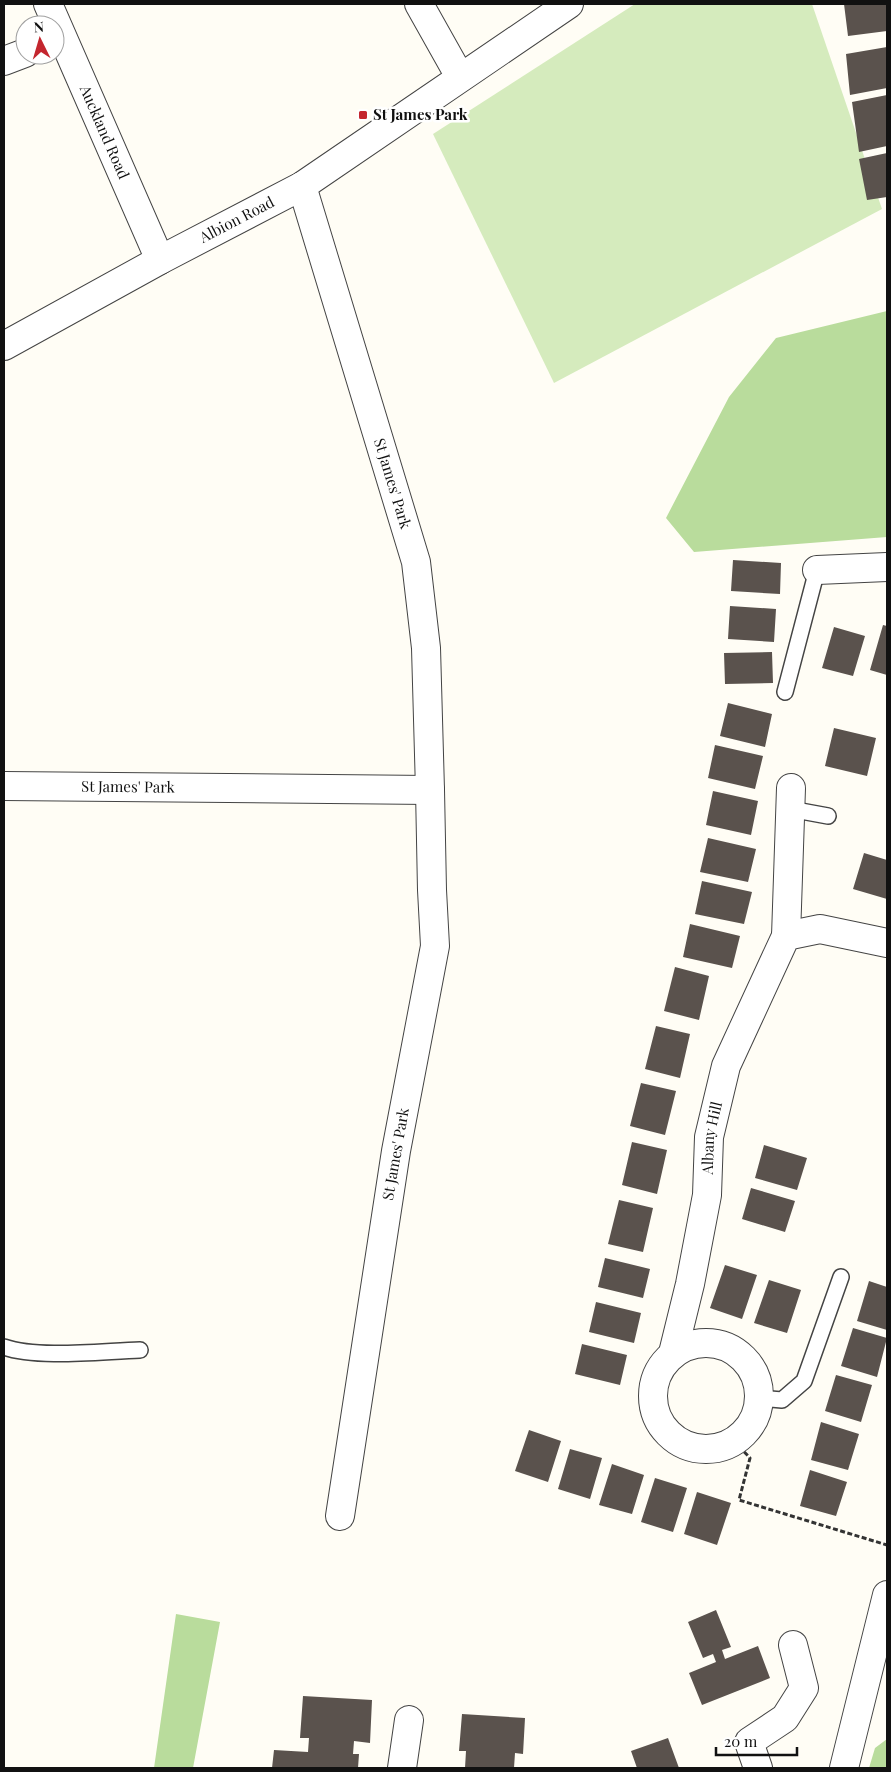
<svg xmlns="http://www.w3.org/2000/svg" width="891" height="1772" font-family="'Playfair Display',serif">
<rect width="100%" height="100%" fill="#fffdf5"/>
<path fill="#d5ebbd" d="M635 4H812L882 209 554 383 433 134Z"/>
<path fill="#b9dc9c" d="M887 311V537L694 552 666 518 729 397 776 338Z
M176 1614 220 1622 193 1768H154Z
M887 1739V1768H869L875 1748Z"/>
<path fill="#5a524d" d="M844 4H887V31L848 36Z
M887 47V88L850 95 846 54Z
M887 95V146L859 152 852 102Z
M887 153V197L867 200 859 159Z
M733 560 781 563 780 594 731 591Z
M730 606 776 609 774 642 728 639Z
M883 625 887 626V675L870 670Z
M834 627 865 636 853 676 822 668Z
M772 652 773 683 725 684 724 653Z
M728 703 772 714 765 747 720 736Z
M834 728 876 738 867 776 825 766Z
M715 745 763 756 755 789 708 778Z
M713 791 758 801 751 835 706 825Z
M708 838 756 849 748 882 700 872Z
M864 853 887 860V899L853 889Z
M702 881 752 892 744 924 695 914Z
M690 924 740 936 732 968 683 957Z
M675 967 709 976 699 1020 664 1011Z
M656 1026 690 1034 680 1078 645 1069Z
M641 1083 676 1091 665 1135 630 1126Z
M632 1142 667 1150 657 1194 622 1185Z
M764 1145 807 1158 797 1190 755 1178Z
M751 1188 795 1201 785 1232 742 1219Z
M619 1200 653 1208 643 1252 608 1244Z
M605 1258 650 1269 643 1298 598 1287Z
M725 1265 757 1275 742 1319 710 1308Z
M769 1280 801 1290 787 1333 754 1323Z
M869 1281 887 1287V1330L857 1321Z
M596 1302 641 1313 634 1343 589 1332Z
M853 1328 887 1338 877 1377 841 1366Z
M582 1344 627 1355 620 1385 575 1374Z
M836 1375 872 1385 861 1422 825 1411Z
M821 1422 859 1434 848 1470 811 1460Z
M529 1430 561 1441 548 1482 515 1471Z
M570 1449 602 1458 590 1499 558 1489Z
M612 1464 644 1475 632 1514 599 1505Z
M810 1470 847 1482 836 1516 800 1506Z
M655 1478 687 1488 673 1532 641 1522Z
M697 1492 731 1503 717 1545 684 1534Z
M716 1610 731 1647 722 1650 725 1659 758 1646 770 1678 702 1705 689 1673 716 1662 713 1654 703 1658 688 1622Z
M303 1696 372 1700 370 1743 354 1741 353 1754H359L358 1768H272L274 1750 308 1752 309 1738H300Z
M462 1714 525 1718 523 1754 515 1753 514 1768H465L466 1751H459Z
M668 1738 679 1768H637L631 1751Z"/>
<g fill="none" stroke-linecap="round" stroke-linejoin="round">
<g stroke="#444" stroke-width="18">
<path id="service" d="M785 692 817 570
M790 809 828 816
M4 1347C38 1359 103 1351 140 1350
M759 1398 782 1400 804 1381 841 1277"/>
</g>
<g stroke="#444" stroke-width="30">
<g id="minor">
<path id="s1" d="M48 4 160 260"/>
<path d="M419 4 460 77"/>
<path d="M4 61 25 53"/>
<path id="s2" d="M302 186 416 562 426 648 430 790 432 890 435 946 396 1151 340 1516"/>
<path id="s3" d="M4 346 160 260 302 186 569 4"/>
<path d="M817 570 887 567"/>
<path id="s4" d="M4 786 430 790"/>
<path d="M786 936 791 788"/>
<circle cx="706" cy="1396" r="53"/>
<path id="s5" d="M673 1353 690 1284 707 1195 709 1137 726 1066 786 936 820 929 887 943"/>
<path d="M402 1768 409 1720"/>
<path d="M758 1768 749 1742 785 1718 804 1688 793 1645"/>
<path d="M844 1768 887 1595"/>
</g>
</g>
<path stroke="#333" stroke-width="3" stroke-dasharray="5 2.5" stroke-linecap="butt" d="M734 1441 750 1458 739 1500 887 1545"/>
<use href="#service" stroke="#fff" stroke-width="15"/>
<use href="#minor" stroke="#fff" stroke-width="28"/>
</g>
<rect fill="#c4262e" stroke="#fff" stroke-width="2" x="358" y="110" width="10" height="10" rx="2.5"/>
<g text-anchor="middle" stroke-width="5" stroke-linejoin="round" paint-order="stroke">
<g font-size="15" font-weight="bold" fill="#111" stroke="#fff" text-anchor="start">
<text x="373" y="120">St James Park</text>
</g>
<g font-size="15" fill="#111" stroke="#fff">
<text dy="5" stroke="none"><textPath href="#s1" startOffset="140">Auckland Road</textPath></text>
<text dy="5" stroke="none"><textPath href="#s3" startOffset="265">Albion Road</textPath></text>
<text dy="5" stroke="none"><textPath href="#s2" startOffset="311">St James' Park</textPath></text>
<text dy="5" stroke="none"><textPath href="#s4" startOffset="124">St James' Park</textPath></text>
<text dy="5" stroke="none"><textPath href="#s5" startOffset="219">Albany Hill</textPath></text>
<text transform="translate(396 1154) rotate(-80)" y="5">St James' Park</text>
</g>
</g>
<rect width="891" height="1772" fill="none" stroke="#111111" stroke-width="10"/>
<g transform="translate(40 40) rotate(355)"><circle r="24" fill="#ffffff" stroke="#a0a0a0"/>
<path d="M0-4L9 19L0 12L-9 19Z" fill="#c4262e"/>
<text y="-8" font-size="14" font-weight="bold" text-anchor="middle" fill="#111111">N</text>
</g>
<path d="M716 1747v8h81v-8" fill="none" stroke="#111111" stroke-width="2.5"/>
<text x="724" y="1747" font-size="15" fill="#111111" stroke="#ffffff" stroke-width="4" paint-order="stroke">20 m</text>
</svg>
